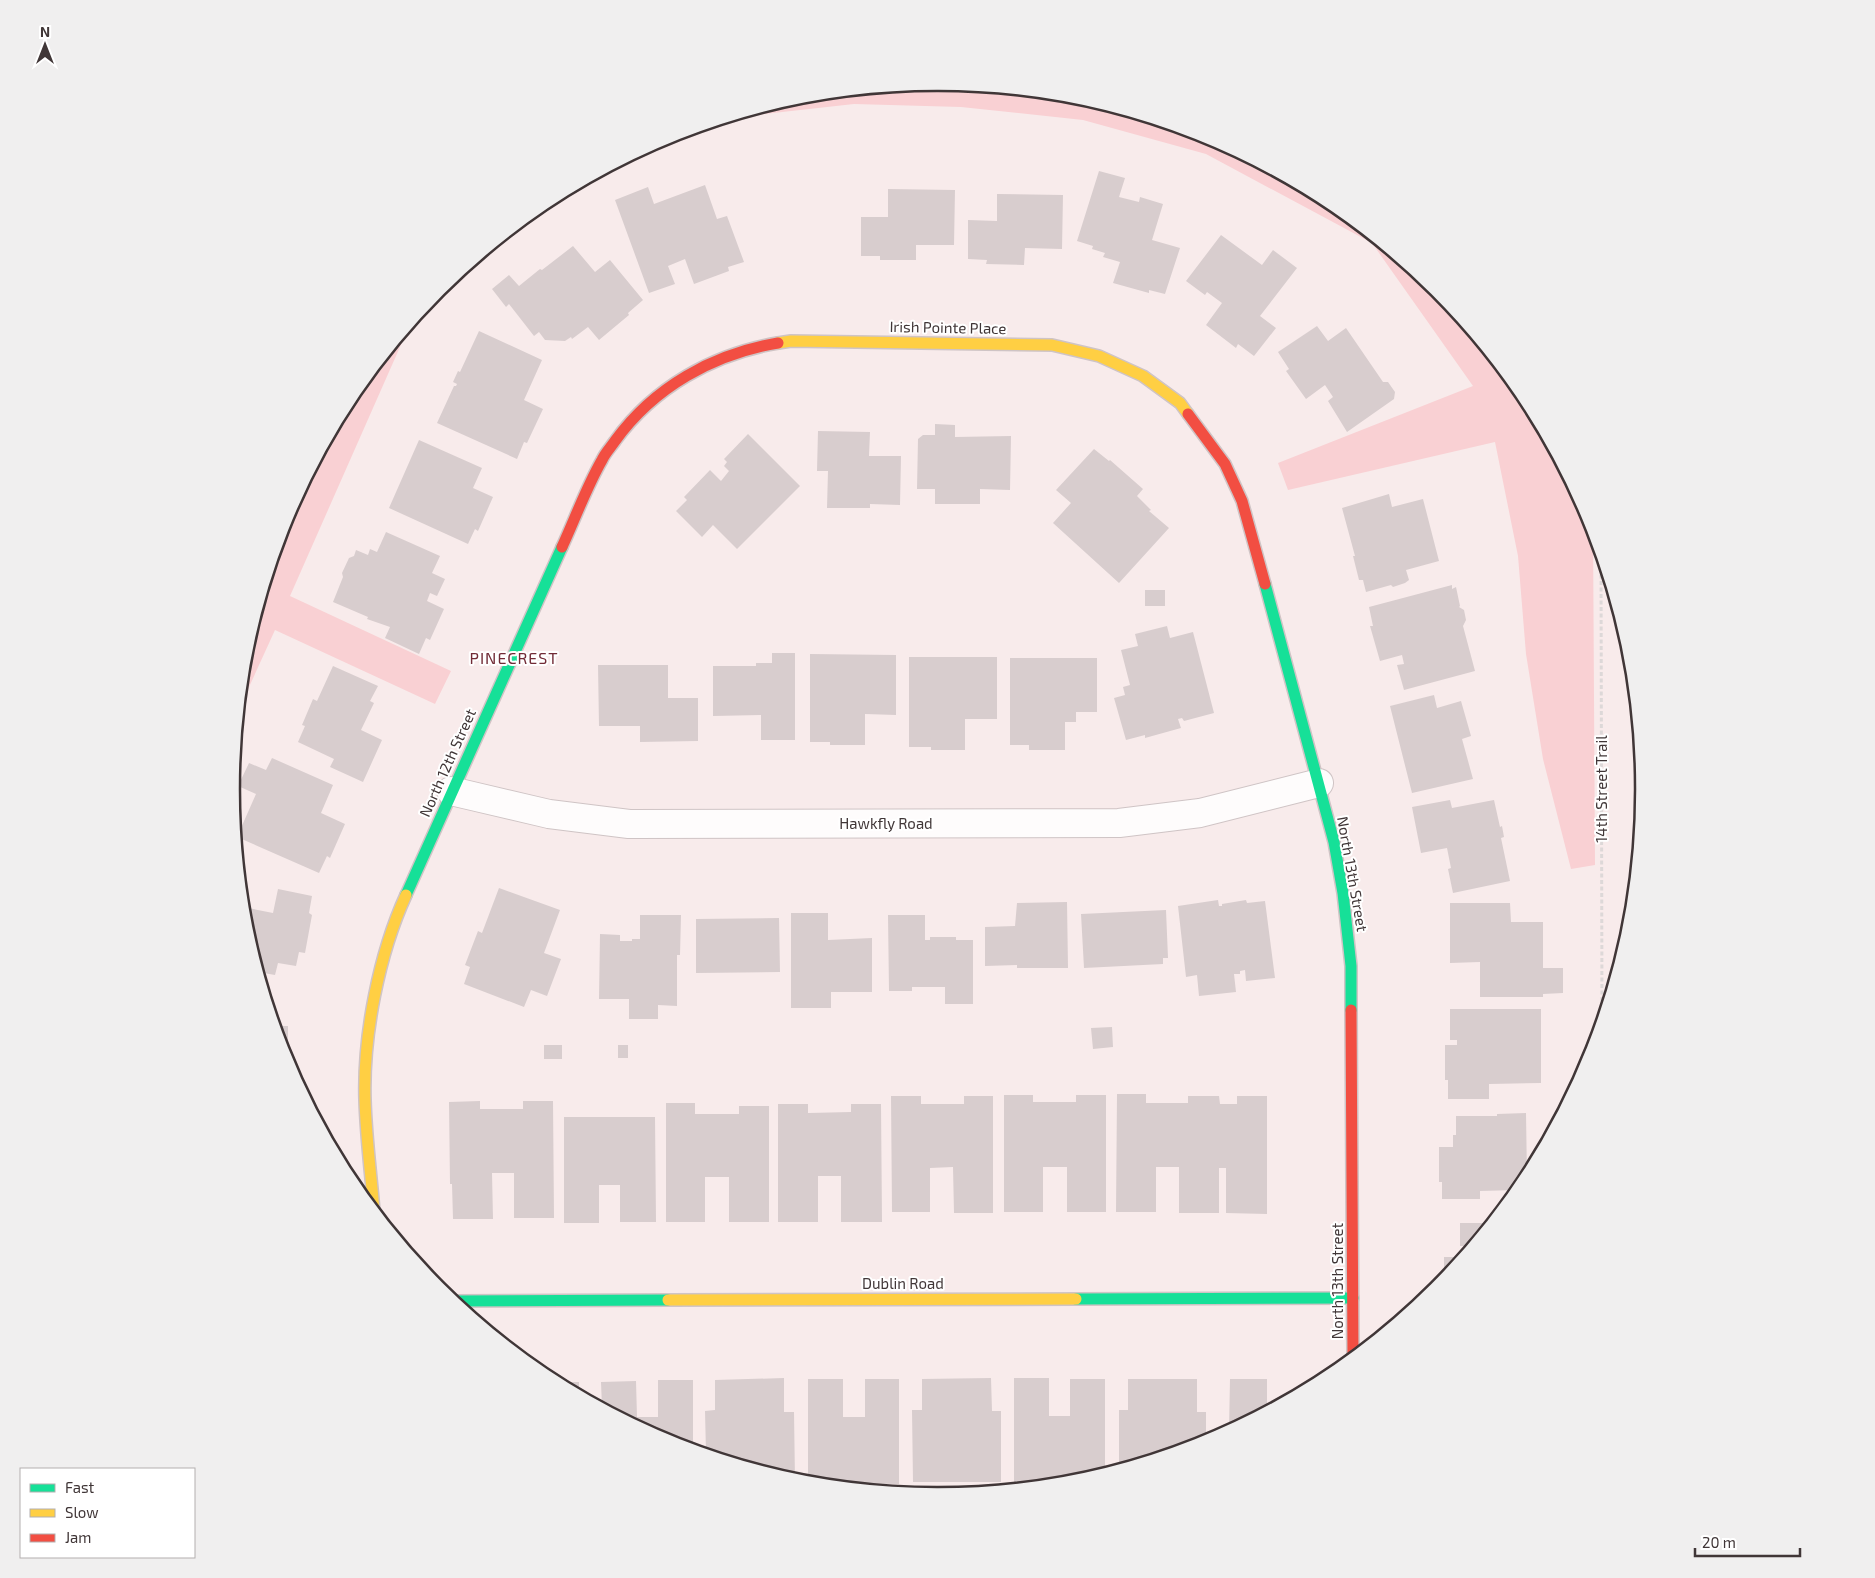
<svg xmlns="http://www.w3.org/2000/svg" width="1875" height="1578" font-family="'Exo 2',sans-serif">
<rect width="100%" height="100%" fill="#f8ebeb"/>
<path fill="#f9d0d3" d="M938 83 1076 96 1208 136 1330 202 1437 290 1525 397 1590 519 1593 527 1595 865 1571 869 1543 759 1526 654 1518 556 1495 442 1288 490 1278 463 1473 386 1372 243 1206 154 1083 120 961 107 854 104 729 118 800 96Z
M411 322 290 596 451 671 435 704 275 630 239 709 245 651 285 518 350 396Z"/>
<path fill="#d8cdce" d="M1099 171 1125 178 1119 197 1139 202 1140 197 1163 204 1152 240 1180 248 1165 294 1149 290V293L1113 283 1120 262 1103 257 1105 253 1092 249 1093 246 1077 241Z
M705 185 717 219 727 216 744 262 728 267 729 271 694 284 685 259 668 266 675 284 649 293 615 200 648 187 654 204Z
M888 189 955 190 954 245H916V260H880V256H861V217H888Z
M997 194 1063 195 1062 249 1025 248 1024 265 986 264 987 260 968 259V220L997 221Z
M1221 235 1262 265 1273 250 1297 268 1260 316 1276 328 1254 356 1238 344 1236 348 1206 325 1222 303 1207 292 1205 295 1186 281Z
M573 246 595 272 610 260 643 300 628 313 629 315 599 340 588 327 572 339 571 337 565 341 545 340 539 332 534 336 509 304 506 307 492 289 509 275 519 286 540 269 542 270Z
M1317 326 1328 341 1346 328 1383 382H1388L1395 392 1394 399 1347 432 1328 401 1333 397 1325 385 1306 399 1286 371 1289 369 1278 352Z
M479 331 542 360 524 400 543 409 527 443 524 442 517 459 437 423 454 386H456L457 384 453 382 458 371 460 372Z
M935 424 955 425V437L1011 436 1010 490 980 489V504H935V489H917L918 439 923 435H935Z
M818 431 870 432 869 456H901L900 505 870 504V508H827L828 471H817Z
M748 434 800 486 737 549 713 525 702 537 676 511 687 500 684 497 710 470 721 481 729 471 724 466 727 462 724 459Z
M419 440 482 468 473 488 493 497 478 531 475 529 468 544 389 508Z
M1094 449 1109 461 1110 460 1143 489 1137 496 1151 510 1149 511 1169 528 1119 583 1053 523 1071 503 1056 490Z
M1389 494 1392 507 1423 499 1439 561 1406 570 1409 580 1405 583 1393 587 1391 585 1366 592 1363 580H1359L1353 556H1355L1342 508Z
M386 532 440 556 432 573 445 579 437 596 430 593 427 601 444 609 430 640 426 638 419 654 385 638 390 627 367 619 368 617 333 602 343 577 342 573 349 558 354 556 356 550 368 555 370 549 377 552Z
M1452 585V589L1456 587 1460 606 1459 607 1464 610 1466 620 1463 626 1475 671 1404 690 1397 665 1404 664 1402 655 1380 661 1370 626H1373L1369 607Z
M1145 590H1165V606H1145Z
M1167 626 1170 638 1193 632 1214 713 1184 721 1182 718 1178 719 1181 728 1145 738V735L1126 740 1114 698 1125 695 1123 687 1130 685 1121 650 1138 646 1135 634Z
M772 653H795V740H761V715L713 716V666H756V663H772Z
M810 654 896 655V715L865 714V745H830V742H810Z
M909 657H997V719H965V750H931V747H909Z
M1010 658H1097V712H1076V722H1065V750H1029V745H1010Z
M598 665H668V698H698V741L640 742V726H599Z
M333 666 378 686 370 701 374 703 361 730 382 740 363 782 330 767 334 759 298 742 305 726 302 725 313 699 317 701Z
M1434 695 1437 708 1461 701 1471 736 1462 739 1473 779 1412 793 1390 706Z
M272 758 333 785 321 813 345 824 330 858 327 856 319 873 237 837 256 794 238 786 249 763 266 770Z
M1450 800 1452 808 1494 800 1500 827 1502 826 1504 837 1501 838 1510 881 1453 893 1448 869 1451 868 1447 848 1421 853 1412 807Z
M499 888 560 910 544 953 561 959 547 996 531 990 524 1007 464 984 470 967 465 965 478 931 482 933Z
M278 889 312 896 309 913 312 915 305 953 299 952 296 966 278 963 275 975 258 972 245 927 243 907 273 913Z
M1218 900 1219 906H1222V904L1246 900 1247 903 1265 901 1275 978 1246 981 1245 970 1240 971V974H1234L1236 992 1199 996 1197 975 1186 977 1178 906Z
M1067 902 1068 968H1017V965L985 966V927L1015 926 1017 903Z
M1450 903H1510L1511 922H1543V968H1563V993L1543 994V997H1480V962L1450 963Z
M1166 910 1168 958H1163V964L1084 968 1081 914Z
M791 913H828V940L872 938V992H831V1008H791Z
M640 915H681L680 955H677V1006L658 1005V1019H629V999H599L600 934 620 935V941H632V939H640Z
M888 915H925V940H930V937H956V940H973V1004H945V987H912V991H889Z
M779 918 780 972 696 973V919Z
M1450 1009H1541V1083L1489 1084V1099H1448V1080H1445V1045H1457V1040H1450Z
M275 1026H288V1065L285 1059Z
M1112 1027 1113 1047 1093 1049 1091 1028Z
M544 1045H562V1059H544Z
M618 1045H628V1058H618Z
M1117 1094H1146V1103H1188V1096H1219L1220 1104H1237V1096H1267V1214L1226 1213V1168H1219V1213H1179V1167H1156V1212H1116Z
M1004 1095H1033V1102H1076V1095H1106V1212H1067V1167H1043V1212H1004Z
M891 1096H921V1104H964V1096H993V1213H954L953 1167 930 1168V1212H892Z
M480 1101V1109H523V1101H553L554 1218H514V1173H492L493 1219H453L452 1184H450L449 1102Z
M666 1103H695V1114H739V1106H769V1222H729V1177H705V1222H666Z
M778 1104H808V1113L851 1112V1104H881L882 1222H841V1176H818V1222H778Z
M1526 1113 1527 1178 1518 1190 1480 1191V1199H1442V1182H1439V1147H1453V1135H1456V1116H1497V1114Z
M564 1117H655L656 1222H620V1185H599V1223H564Z
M1460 1223H1491L1466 1253V1246H1460Z
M1444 1257H1463L1444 1280Z
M784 1378V1412H794L795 1481 706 1453 705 1411 715 1410V1380Z
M991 1378 992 1411H1001V1482H913L912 1410H922V1379Z
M1014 1378H1049V1416H1070V1379H1105V1473L1075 1482 1014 1483Z
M808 1379H843V1417H865V1379H899V1484L808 1483Z
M1128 1379H1197V1412H1206V1442L1119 1469V1410H1128Z
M1230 1379H1267V1410L1229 1430Z
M658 1380H693V1450L667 1442 602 1407 601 1382 636 1381 637 1417H658Z
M556 1382H579V1394Z"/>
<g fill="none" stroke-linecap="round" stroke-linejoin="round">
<g stroke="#cfc4c5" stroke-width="30">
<path id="street" d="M451 791 549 814 629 824 1119 823 1200 813 1319 783"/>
</g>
<g stroke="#cfc4c5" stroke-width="14">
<path id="fast" d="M1265 584 1334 842 1343 893 1351 966V1010
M406 895 562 547
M1076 1299 1353 1298
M453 1301 668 1300"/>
</g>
<g stroke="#cfc4c5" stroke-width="14">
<path id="slow" d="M778 343 791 341 1052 345 1099 356 1143 376 1180 403 1188 414
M374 1211C371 1174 366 1137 365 1100 363 1035 379 954 406 895
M668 1300 1076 1299"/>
</g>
<g stroke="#cfc4c5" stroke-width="14">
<path id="jam" d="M1188 414 1225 464 1242 501 1265 584
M562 547C575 519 586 488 602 460 605 453 611 447 615 441 654 387 713 354 778 343
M1351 1010 1353 1357"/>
</g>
<path stroke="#ddd8d8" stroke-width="3" stroke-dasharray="4 2.5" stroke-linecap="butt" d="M1601 555 1602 1022"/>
<use href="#street" stroke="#fefcfc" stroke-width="28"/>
<use href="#fast" stroke="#16e098" stroke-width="11"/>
<use href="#slow" stroke="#ffcf43" stroke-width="11"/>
<use href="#jam" stroke="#f24e42" stroke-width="11"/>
</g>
<g text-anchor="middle" stroke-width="4" stroke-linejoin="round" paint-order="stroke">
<g font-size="15" fill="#403637" stroke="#fff">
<text transform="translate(948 328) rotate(1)" y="5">Irish Pointe Place</text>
<text transform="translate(448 763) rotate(-66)" y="5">North 12th Street</text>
<text transform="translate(1602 789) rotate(-90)" y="5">14th Street Trail</text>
<text x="886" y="829">Hawkfly Road</text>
<text transform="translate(1352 874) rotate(80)" y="5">North 13th Street</text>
<text transform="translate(1338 1281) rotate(-90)" y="5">North 13th Street</text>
<text x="903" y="1289">Dublin Road</text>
</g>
<g font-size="16" letter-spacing="1" fill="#712b36" stroke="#fff">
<text x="514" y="664">PINECREST</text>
</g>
</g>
<path d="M0 0H1875V1578H0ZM937 91H938A697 697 0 0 1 1635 788V790A697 697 0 0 1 938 1487H937A697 697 0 0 1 240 790V788A697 697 0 0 1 937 91Z" fill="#f0efef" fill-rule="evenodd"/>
<path fill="none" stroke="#403637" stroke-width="2.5" d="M937 91H938A697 697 0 0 1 1635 788V790A697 697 0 0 1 938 1487H937A697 697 0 0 1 240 790V788A697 697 0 0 1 937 91Z"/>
<rect x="20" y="1468" width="175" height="90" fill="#ffffff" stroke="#b3afaf"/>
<rect x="30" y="1484" width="25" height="8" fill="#16e098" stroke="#b3afaf"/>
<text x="65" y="1493" font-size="15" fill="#403637">Fast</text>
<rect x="30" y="1509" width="25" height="8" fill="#ffcf43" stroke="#b3afaf"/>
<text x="65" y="1518" font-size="15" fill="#403637">Slow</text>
<rect x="30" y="1534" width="25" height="8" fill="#f24e42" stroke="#b3afaf"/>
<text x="65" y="1543" font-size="15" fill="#403637">Jam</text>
<g transform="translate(45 45)" stroke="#ffffff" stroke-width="4" paint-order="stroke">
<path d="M0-4L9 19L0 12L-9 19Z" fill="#403637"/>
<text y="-8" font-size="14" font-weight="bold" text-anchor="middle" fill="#403637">N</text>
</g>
<path d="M1695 1548v8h105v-8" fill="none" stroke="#403637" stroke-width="2.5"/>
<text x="1702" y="1548" font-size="15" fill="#403637" stroke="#ffffff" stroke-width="4" paint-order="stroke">20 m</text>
</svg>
